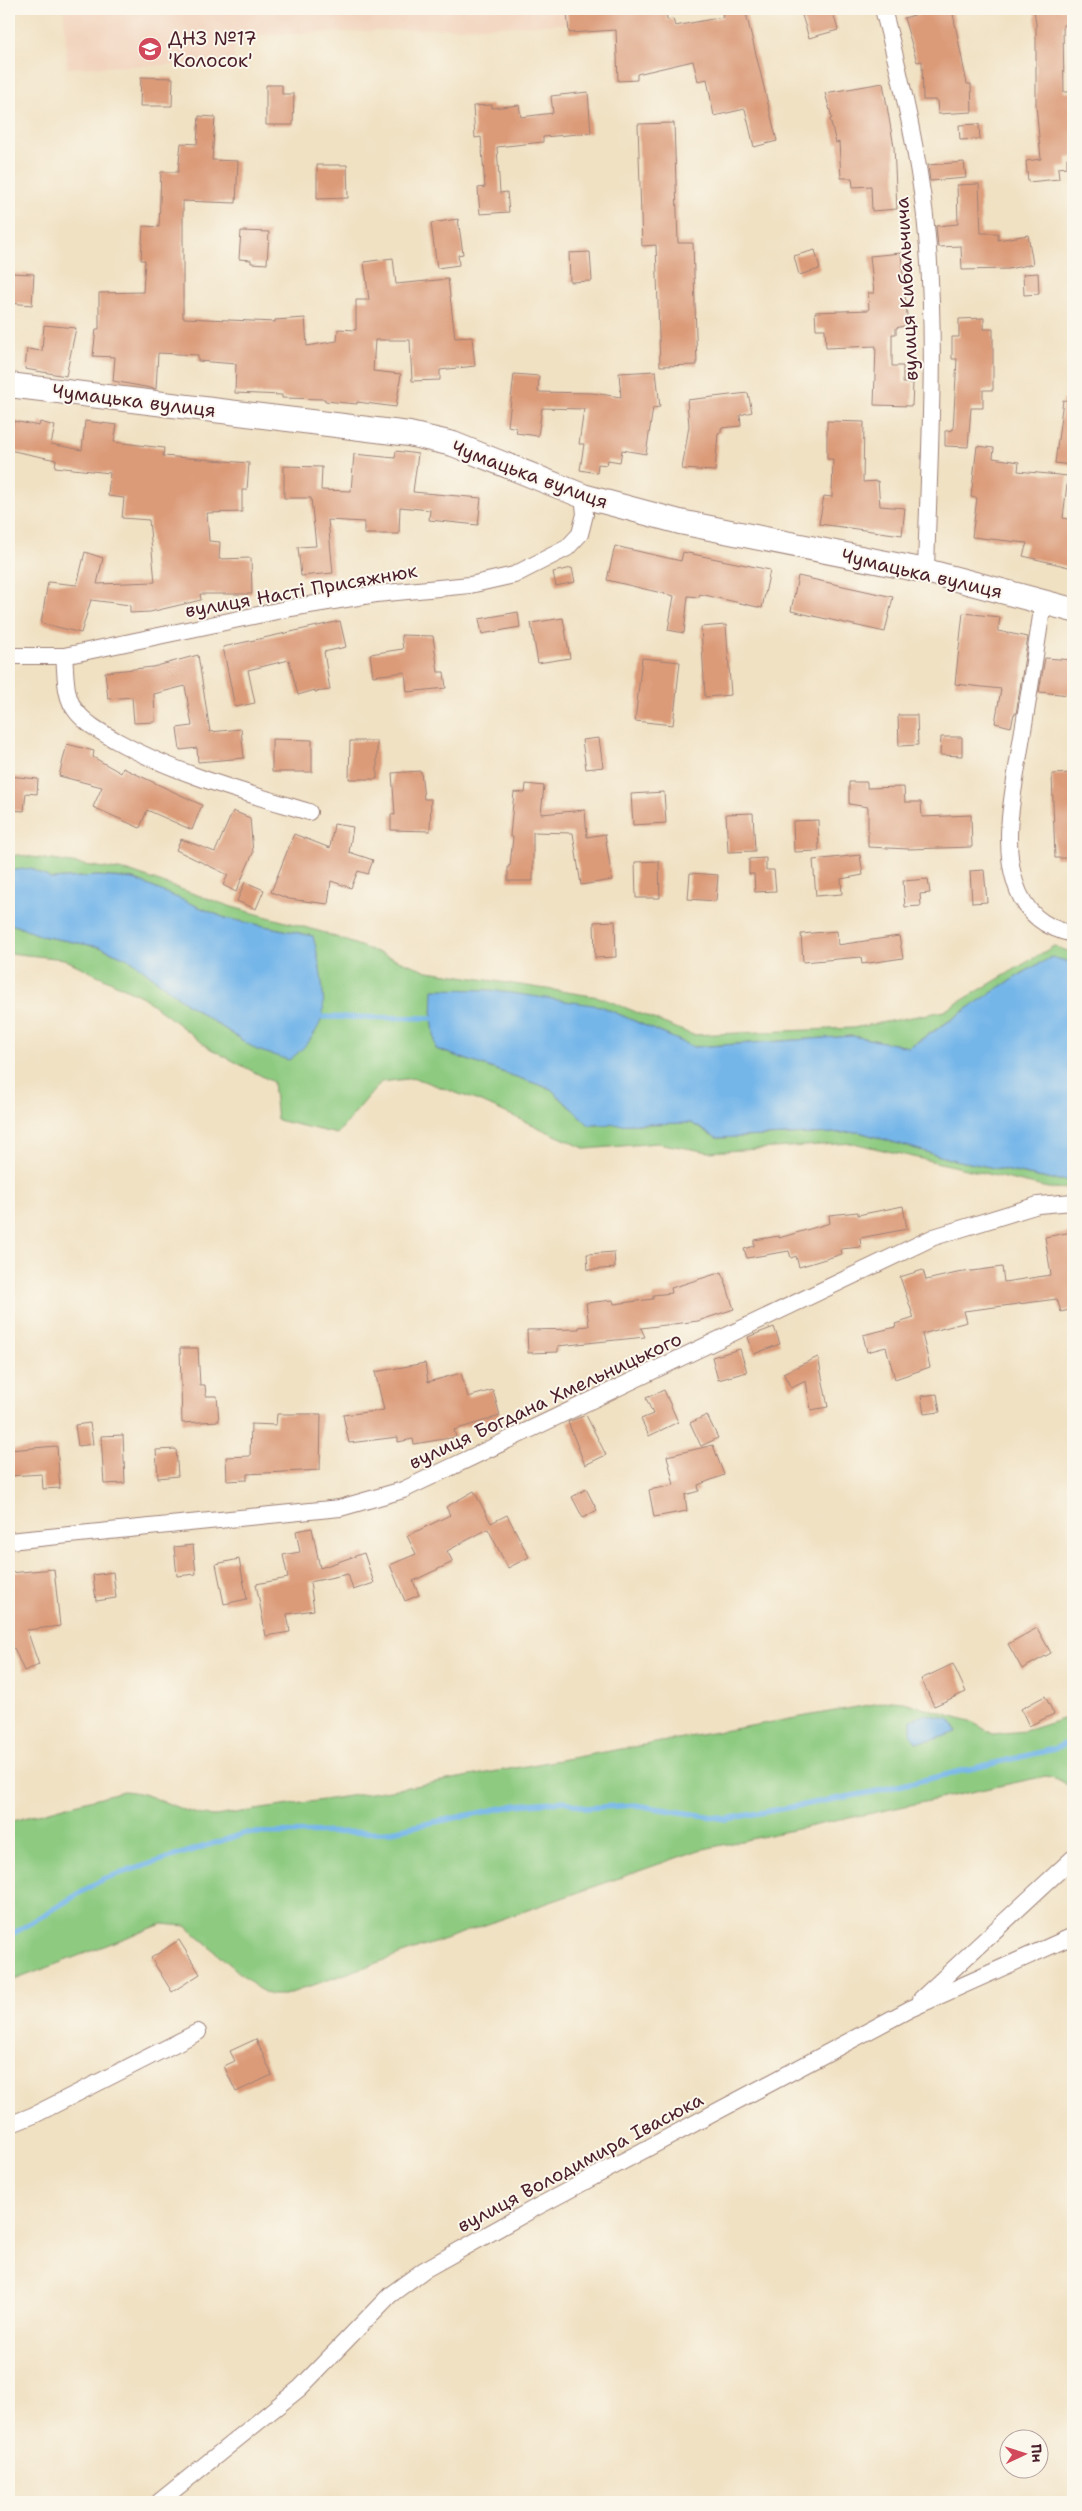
<svg xmlns="http://www.w3.org/2000/svg" width="1082" height="2511" font-family="'Shantell Sans',sans-serif">
<rect width="100%" height="100%" fill="#fbf7ec"/>
<filter id="ink" filterUnits="userSpaceOnUse"><feTurbulence type="fractalNoise" baseFrequency=".02" numOctaves="2"/><feDisplacementMap in="SourceGraphic" scale="10" xChannelSelector="R" yChannelSelector="G"/><feConvolveMatrix kernelMatrix="1 2 1 2 8 2 1 2 1" color-interpolation-filters="sRGB"/></filter>
<filter id="wash" filterUnits="userSpaceOnUse"><feTurbulence type="fractalNoise" baseFrequency=".0096" numOctaves="4" result="noise"/><feDisplacementMap in="SourceGraphic" scale="20" xChannelSelector="R" yChannelSelector="G"/><feGaussianBlur stdDeviation="1.12" result="paint"/><feColorMatrix in="noise" values="0 0 0 0 0 0 0 0 0 0 0 0 0 0 0 0 0 1.4 0 .05"/><feComposite in="paint" operator="in"/></filter>
<g filter="url(#wash)">
<rect width="100%" height="100%" fill="#f0e1c3"/>
<path fill="#f2d4be" d="M64 9H567V24L234 36V63L67 68Z"/>
<path fill="#8ecb81" stroke="#6c7556" d="M19 855 131 872 232 907 322 932 428 971 599 997 693 1035 853 1028 944 1011 1054 946 1073 953V963L1052 958 1024 972 909 1047 853 1036 694 1047 600 1006 436 1049 551 1089 589 1125 691 1123 717 1138 859 1132 950 1159 1053 1180H1073V1189L1048 1188 853 1143 709 1152 657 1143 586 1149 484 1103 415 1078 381 1082 337 1134 277 1120 273 1082 209 1048 143 997 64 959 9 953V923L41 936 100 947 131 960 187 1004 257 1050 313 936 225 918 133 879 98 876 51 879 31 869 9 871V856Z
M891 1701 904 1702 970 1721 993 1734 1025 1731 1073 1716V1791C1065 1782 1058 1778 1046 1776L699 1850 285 1995H270L257 1988 186 1926 162 1924 9 1982V1822L123 1791C157 1792 181 1816 215 1816L397 1789Z"/>
<path fill="#74b6e9" stroke="#5f6a8a" d="M31 868 51 879 98 876 133 879 225 918 313 936C318 954 327 1000 322 1018 316 1035 303 1050 289 1060L257 1050 187 1004 131 960 100 947 41 936 9 923V871Z
M1052 957 1073 963V1180H1053L950 1159 859 1132 717 1138 691 1123 589 1125 551 1089 436 1049 432 1018 433 989 490 990 600 1006 694 1047 853 1036 909 1047C957 1018 1002 982 1052 957Z
M926 1714 951 1720 957 1732 936 1739 916 1742 911 1735V1720Z"/>
<g fill="none" stroke-linecap="round" stroke-linejoin="round">
<path stroke="#74b6e9" stroke-width="5.5" d="M317 1014 322 1017 432 1018 439 1020
M9 1936 103 1879 246 1833 387 1832 517 1805 564 1801 585 1808 635 1805 726 1819 873 1792 1054 1749 1073 1740"/>
</g>
<g id="blocks">
<path fill="#db9b79" d="M614 9H666L667 20 673 19 675 26 723 17 721 9H745L777 141 754 147 745 109 714 116 707 79 698 81 693 61 637 74V80L618 81 616 30 569 33 567 12Z
M800 9H832L838 30 809 38Z
M935 9H952L967 84H971L972 112 938 114 937 100H923L922 61 917 62 904 18Z
M1034 9H1069L1071 23 1063 25 1064 92H1073V157L1067 158V167L1058 168 1059 179 1028 182 1026 161 1041 159 1036 105V24Z
M141 77 173 78 172 106H140Z
M883 83 894 147 897 209 872 211 871 186 853 187 852 178H841L839 142 836 143 830 119 832 118 825 93Z
M266 85H282V94H294L293 125H266Z
M588 92 591 133 543 137V142L497 147 500 193 507 192 509 212 480 214 478 188 485 187 481 137 475 138 473 106 492 105V108L519 105 521 117 553 113 551 96Z
M199 116 215 117 212 160 238 161 236 203 183 201V318L275 322V320L305 318 307 346 337 341 338 329 356 330V300H369L364 262 393 258 396 284 448 279 455 338 472 337 475 366 440 370V380L412 381 410 340H375L373 371 401 374 396 407 357 402V404L325 401V399L282 398V395L235 393 236 364 198 361V355L158 353 156 389 113 381 115 357 93 356 96 329H99V293L143 292 145 260H141L143 226 159 227 161 172H178L181 143 197 144Z
M674 123 678 243H693L697 365 660 366 656 245 642 246 638 124Z
M979 124 980 139 960 140 959 125Z
M964 162 966 178 930 181 928 165Z
M317 165H347L348 198 317 199Z
M979 184 981 233H998V240L1028 235 1033 264 1008 269 962 270 961 246 938 247 936 226 958 224 957 185Z
M458 219 463 254 458 255 459 265 437 268 431 223Z
M241 231 269 232 267 264 251 263V260L239 259Z
M815 250 820 269 799 275 794 256Z
M590 252 592 281 570 282 569 253Z
M901 253 908 325 896 328V334H892V366H903V383H913L912 406 874 405 876 346 826 348 825 329H816L815 312 869 310 868 293H874L870 256Z
M9 273 34 274 32 305 9 303Z
M1038 273 1039 294 1024 295 1023 274Z
M984 318V329H993V390H983V408H971L968 447 945 446V431L953 430 957 359H952V337H959V319Z
M44 325 76 328 66 376 25 369 27 349 42 351Z
M656 371 660 407 653 408 646 454 622 450 620 462 608 460 607 465 598 464 597 473 580 470 584 444H579L584 409 542 408 538 436 516 433 517 428 508 426 514 374 539 376 538 392 592 393 621 397 619 373Z
M748 393 752 412 740 415 741 426 721 428V432L718 433 715 471 682 469 689 426 687 400Z
M1063 400 1073 401V445L1071 465 1055 463Z
M14 421 39 426 40 422 55 426 51 444 82 450 85 421 117 425 114 442 164 448 163 456 249 463 247 490H242V512L207 513 209 541 220 542 219 559 251 558 252 594H200L201 600 150 612 130 613V605L91 600 81 633 41 623 48 582 77 585 85 552 103 558 97 584 155 582 149 520 122 518 124 498 108 496 110 473 55 467 56 460 9 450V434L11 435Z
M827 421 864 422 863 482 878 481 880 506 905 508 902 535 819 524 824 496 832 497 833 459H827Z
M977 446 994 448 993 458 1019 462 1018 471 1068 476 1063 518 1073 520V568L1023 556 1027 543 972 537 977 498 971 497Z
M396 451 418 454 413 492 481 498 478 525 429 520 430 510 400 507 399 534H364V522L328 520 333 573 301 576 298 547 316 546 311 498H284V466L322 467 321 490 351 491 354 454 395 458Z
M615 546 681 561 683 552 770 570 762 608 700 594 699 597 688 596 684 633 668 630 674 596 607 580Z
M572 568 575 582 556 586 553 572Z
M798 576 893 597 885 632 791 611Z
M518 612 520 627 482 634 479 619Z
M963 613 1000 617 998 631 1028 637 1016 714H1014L1011 727 995 723 1001 689 955 684Z
M563 618 570 658 538 663 531 623Z
M340 621 346 647 324 652 330 690 315 692V690L298 695 289 660 248 670 255 703 235 707 223 647Z
M726 625 731 695 705 697 701 627Z
M401 635 433 636 438 672H444L446 688 407 692 405 672 373 676 370 654 403 649Z
M198 655 210 732 241 729 244 758 198 762 197 748 180 750 177 728 192 726 185 686 154 694 155 722 134 723 132 697 108 699 105 672 153 667Z
M642 658 680 662 673 725 635 721Z
M1045 658 1073 660 1070 695 1039 692Z
M898 715H917L918 745 899 746Z
M941 737H962V756L940 755Z
M599 738 603 767 586 769 582 740Z
M272 739 312 740V772H272Z
M350 741H377V779H349Z
M67 744 94 751 93 757 121 773 123 768 202 805 192 830 147 810 140 828 93 807 102 787 59 776Z
M421 771 424 799H431L430 831 391 830V814L395 815 392 773Z
M1073 773V858H1055L1052 774Z
M9 776 38 779 37 794 26 793 24 811 9 810Z
M849 782H867V788L904 787 905 802H921L922 817 971 815 972 847 908 849 868 847V807L849 804Z
M526 784 544 786 541 814 585 810 587 837 605 834 612 880 581 885 573 833 533 832V881H508V866H510L513 837 510 836 514 792 525 793Z
M664 792 666 823 633 825 631 794Z
M233 811 250 818 253 853 236 892 223 885 228 875 176 850 181 839 215 852Z
M753 813 755 851 728 852 726 814Z
M818 820 819 851 794 852 793 821Z
M334 824 353 827 349 852 373 860 368 874 358 871 351 888 331 881 328 904 289 899 271 892 294 834 330 848Z
M860 855 863 875 841 879 842 894 816 896 813 860Z
M766 858V870H774L776 891 755 892 754 874H749V859Z
M659 861 660 898H636L635 862Z
M984 870 987 902 972 903 970 871Z
M690 873 718 875 716 901 688 899Z
M928 879 930 893 920 894 921 906 905 907 903 881Z
M245 882 264 890 256 909 237 901Z
M615 921 616 957 595 958 594 922Z
M837 931 838 945 899 936 903 958 862 964 861 957 803 962 801 934Z
M903 1206 907 1229 860 1238 861 1247 841 1249 842 1254 799 1267 796 1256 791 1258 789 1251 747 1258 744 1249 754 1246V1240L779 1236V1238L830 1223 829 1215 858 1212V1215Z
M1072 1232 1073 1309 1061 1312 1057 1299 964 1311 967 1322 922 1334 930 1367 895 1379 886 1347 867 1352 863 1335 896 1327 895 1324 914 1318 900 1277 923 1270 926 1280 957 1273 1002 1267 1004 1282 1051 1275 1045 1237Z
M614 1252 615 1268 588 1270 587 1254Z
M722 1272 734 1309 698 1321 641 1328 645 1337 558 1346V1352L528 1353 527 1330 579 1329V1327L589 1326 586 1303 613 1300 614 1304 653 1299V1295L672 1293 671 1288Z
M774 1327 780 1344 754 1354 748 1337Z
M180 1348H198L200 1385H205L206 1396H217L219 1421 182 1423Z
M740 1349 747 1372 718 1380 712 1357Z
M818 1357 828 1407 811 1410 806 1381 791 1388 783 1373Z
M425 1363 428 1382 461 1373 468 1397 493 1390 500 1416 454 1430 456 1437 414 1444 413 1439 398 1442V1437L349 1443 343 1415 384 1410 375 1372Z
M664 1390 678 1422 649 1436 641 1419 653 1414 646 1398Z
M937 1394 940 1412 924 1414 921 1396Z
M277 1414H321L320 1470 247 1474V1480L227 1481 226 1457 250 1456 251 1424 276 1425Z
M586 1415 606 1455 585 1465 568 1422Z
M707 1415 718 1438 701 1446 690 1423Z
M90 1423 93 1444 78 1446 75 1425Z
M123 1435 125 1483 104 1484 101 1436Z
M713 1445 724 1475 698 1485 699 1491 685 1495 687 1511 654 1517 649 1490 674 1485 667 1456Z
M57 1446 60 1488 43 1489 42 1474 9 1476V1450Z
M176 1449 178 1476 158 1478 156 1450Z
M586 1489 597 1510 583 1518 572 1497Z
M474 1491 491 1523 507 1515 529 1557 508 1568 488 1529 447 1551 453 1562 413 1581 419 1595 405 1601 390 1565 416 1554 407 1536 450 1515 446 1507Z
M312 1528 320 1568 364 1553 374 1583 353 1590 348 1574 310 1582 314 1610 287 1614 290 1632 266 1636 256 1584 288 1578 283 1555 300 1552 296 1531Z
M193 1545 196 1574 177 1576 174 1547Z
M239 1559 247 1599 224 1604 216 1564Z
M54 1569 60 1626 27 1630 39 1665 24 1671 14 1648 9 1650V1573Z
M113 1572 116 1598 96 1601 93 1575Z
M1037 1628 1051 1653 1022 1669 1008 1644Z
M953 1664 966 1692 934 1706 921 1679Z
M1045 1696 1054 1714 1029 1726 1021 1709Z
M179 1940 200 1974 172 1992 151 1958Z
M256 2039 272 2075 236 2092 224 2066 235 2061 230 2051Z"/>
</g>
</g>
<g filter="url(#ink)">
<use href="#blocks" fill-opacity="0" stroke="#9d8077" stroke-width="1"/>
<g fill="none" stroke-linecap="round" stroke-linejoin="round">
<g stroke="#9d8077" stroke-width="18">
<path id="street" d="M883 9C901 77 917 146 925 216 938 334 929 453 926 571
M1043 603C1036 649 1029 696 1021 742 1015 786 1001 838 1015 882 1024 912 1043 928 1073 934
M9 656H64L291 608 376 594 470 585 514 575 567 548 580 534 585 514 583 496
M64 656C66 673 64 697 76 711 86 724 101 732 115 740 176 774 243 792 309 812
M9 1541 340 1508 403 1490 934 1237 1038 1205 1073 1202
M921 1999 1073 1858
M9 2125 34 2115 198 2032
M159 2502 300 2388 390 2295 424 2270 535 2208 910 2009 1073 1936"/>
</g>
<g stroke="#9d8077" stroke-width="26">
<path id="secondary" d="M9 385 409 434 453 444 583 496 680 522 926 571 1073 610"/>
</g>
<use href="#street" stroke="#fff" stroke-width="16"/>
<use href="#secondary" stroke="#fff" stroke-width="24"/>
</g>
</g>
<defs>
<g id="school-disc" transform="scale(1.25)"><circle r="9.5" fill="#d1495b" stroke="#fbf7ec"/><path d="M0-5L7-2L0 1L-7-2ZM-4 1L0 2.5L4 1V4Q0 6-4 4Z" fill="#fff"/></g>
</defs>
<g fill-rule="evenodd">
<use href="#school-disc" x="150" y="49"/>
</g>
<g text-anchor="middle" stroke-width="4" stroke-linejoin="round" paint-order="stroke">
<g font-size="19" fill="#4a1f2b" stroke="#fbf7ec" text-anchor="start">
<text x="168" y="45">ДНЗ №17<tspan x="168" dy="22">'Колосок'</tspan></text>
</g>
<g font-size="19" fill="#4a1f2b" stroke="#fbf7ec">
<text transform="translate(906 289) rotate(-93)" y="7">вулиця Кибальчича</text>
<text transform="translate(134 400) rotate(7)" y="7">Чумацька вулиця</text>
<text transform="translate(530 474) rotate(20)" y="7">Чумацька вулиця</text>
<text transform="translate(922 573) rotate(13)" y="7">Чумацька вулиця</text>
<text transform="translate(301 590) rotate(-10)" y="7">вулиця Насті Присяжнюк</text>
<text transform="translate(545 1400) rotate(-25)" y="7">вулиця Богдана Хмельницького</text>
<text transform="translate(580 2162) rotate(-28)" y="7">вулиця Володимира Івасюка</text>
</g>
</g>
<rect width="1082" height="2511" fill="none" stroke="#fbf7ec" stroke-width="30"/>
<g transform="translate(1024 2454) rotate(86)"><circle r="24" fill="#fbf7ec" stroke="#b4a19f"/>
<path d="M0-4L9 19L0 12L-9 19Z" fill="#d1495b"/>
<text y="-8" font-size="14" font-weight="bold" text-anchor="middle" fill="#4a1f2b">Пн</text>
</g>
</svg>
